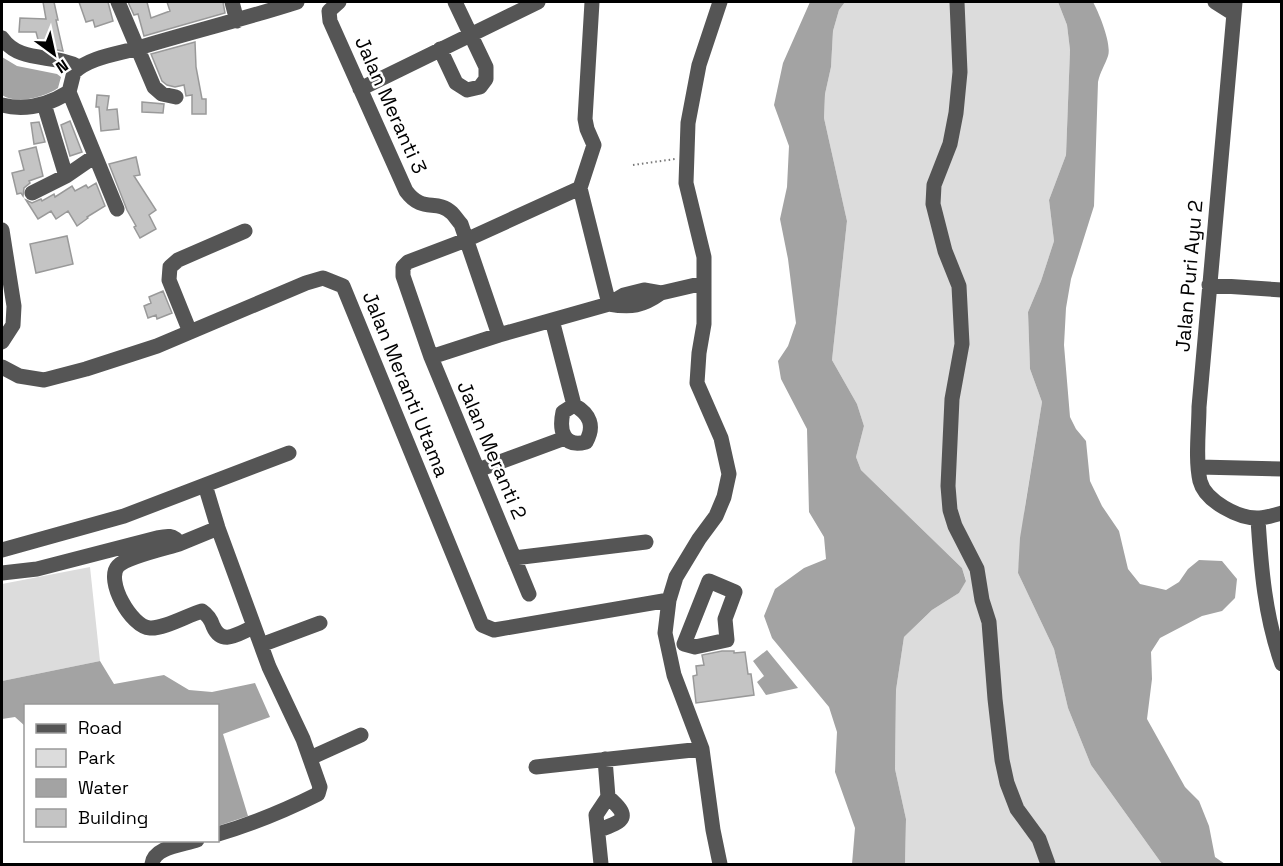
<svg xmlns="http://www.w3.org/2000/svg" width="1283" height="866" font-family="'Space Grotesk',sans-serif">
<rect width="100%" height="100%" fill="#fff"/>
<path fill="#dcdcdc" d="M845 2H1058L1067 25 1070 50 1066 155 1049 200 1054 241 1041 281 1028 312 1030 369 1042 402 1025 506 1018 573 1054 649 1068 708 1091 765 1162 864H905L906 819 895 769 896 690 904 637 932 610 959 593 966 580 962 568 861 470 856 457 864 426 857 404 832 360 847 221 824 118 825 94 831 67 833 31 839 10Z
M90 567 100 661 2 681V584Z"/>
<path fill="#a3a3a3" d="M810 2H845L839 10 833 31 831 67 825 94 824 118 847 221 832 360 857 404 864 426 856 457 861 470 962 568 966 581 959 593 932 610 904 637 896 690 895 769 906 819 905 864H852L855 828 835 772 837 732 829 707 772 638 764 616 775 589 804 568 826 559 824 537 809 512 807 429 781 379 778 361 788 346 796 323 788 259 780 219 787 187 789 146 774 105 783 63Z
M1058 2H1093C1099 13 1112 44 1108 56 1105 65 1100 72 1098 82L1094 206 1071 279 1066 308 1064 345 1070 417 1076 429 1086 441 1090 481 1102 506 1119 531 1128 569 1140 584 1166 590 1179 582 1188 569 1199 560 1222 561 1237 579 1235 598 1222 611 1202 616 1160 638 1151 652 1152 679 1147 719 1185 787 1199 801 1209 826 1215 857 1225 864H1162L1091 765 1068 708 1054 649 1018 573 1020 538 1042 402 1030 369 1028 312 1041 281 1054 241 1049 200 1066 155 1070 50 1067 25Z
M2 57 17 66 57 74 61 77 58 88C46 97 15 105 2 95Z
M767 650 798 688 766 695 757 682 764 676 753 661Z
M100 661 114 684 164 675 189 690 212 692 255 683 270 717 223 734 248 816 218 826V706H26L25 726 15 717 2 719V681Z"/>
<path fill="#c4c4c4" stroke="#999" stroke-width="1.5" d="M43 2H54L58 20H56L63 51 40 47 36 32H19L20 18 46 19Z
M79 2H108L113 21 95 27 93 20 86 22Z
M128 2H147L151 18 170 11 167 2H223L225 13 144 36 138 14 134 15Z
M195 42 196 67 202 99H206V114H192V95L186 96 184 85 175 87 167 85 162 81 151 54Z
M97 95 109 96 107 110 117 109 119 129 101 131 99 107H96Z
M142 102 164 104 163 113 142 112Z
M70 121 82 152 70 156 61 125Z
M39 122 45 142 34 144 31 123Z
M36 147 43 176 29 181 30 183 24 188 23 196 21 193 17 194 12 173 24 170 19 151Z
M136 157 140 175 134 176 156 210 149 215 156 229 140 238 134 227 136 226 127 210 109 164Z
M96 183 105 206 87 217 88 218 77 226 68 211 56 219 51 211 38 219 26 200 32 203 41 199 42 201 54 194 55 197 72 186 75 191 86 185 88 188Z
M67 236 73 264 36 273 30 244Z
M163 291 172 313 157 319 156 315 148 318 144 306 151 303 149 297Z
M722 651H734V653L745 652 748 674H751L754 695 696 703 693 676 697 675 696 666 704 665 702 655Z"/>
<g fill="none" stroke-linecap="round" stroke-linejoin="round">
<path stroke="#777" stroke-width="2" stroke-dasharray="1.5 3" stroke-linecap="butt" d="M633 165 675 159"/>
<path stroke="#555" stroke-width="15" d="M118 2 154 87 162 94 176 97
M232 2 237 21
M339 2 329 11 330 21 406 191C423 214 436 198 452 213 455 216 458 221 461 224L499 335
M592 2 585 119 587 129 594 145 580 188 609 304
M957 2 960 72 956 113 950 144 934 185 933 204 945 251 959 286 962 344 952 399 948 486 950 510 955 526 977 569 982 600 989 622 995 699 1002 760 1007 783 1017 809 1039 839 1048 864
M1215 2 1234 14
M1235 2 1199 407C1199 429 1195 459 1200 481 1205 501 1239 519 1259 518 1266 518 1275 515 1282 513
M2 38C20 64 53 53 79 67
M440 49 456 83 467 90 480 87 486 79V67L455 2
M360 89 538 2
M44 104 66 176
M2 105C25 111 48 105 69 92
M32 193 66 176 95 156
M117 209 69 92 74 72C90 57 118 54 138 48 191 32 244 19 297 2
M2 230 14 306 13 325 2 342
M1209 285 1282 290
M609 304C631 308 643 306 661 293
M552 320 574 405
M190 332 169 280 170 267 178 260 245 231
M431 357 499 335 609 304 624 295 644 290 661 293 704 283
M2 367 19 376 44 380 86 369 157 346 306 283 323 278 343 286 482 625 494 630 669 600
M574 405C590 414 595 426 586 442 563 448 559 430 563 412Z
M1199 467 1282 469
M478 470 565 438
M205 485 289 453
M1258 519C1261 568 1265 617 1282 664
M179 544 218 528
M2 550 124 516 205 485 218 528 269 667 303 739 320 787 318 794C286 810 252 824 218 834
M514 558 646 542
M2 573 37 569 157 538C166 536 174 534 179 544 166 548 126 557 118 566 105 580 131 627 150 628 164 629 188 615 202 611 208 615 211 620 213 626 222 647 239 633 254 627
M709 581 735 592 725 619 727 640 695 647 684 644Z
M529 594 431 357 403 276V267L408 262 466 240 580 188
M261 645 320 623
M310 758 361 735
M536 767 702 749
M599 830C625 821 631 817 608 797
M152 864C154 847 183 845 197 840
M601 864 596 815 608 797 605 759
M720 864 713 830 702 749 674 675 665 633 669 600 676 577 699 539 716 516 724 497 729 474 721 438 697 383 699 353 704 324V257L686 183 688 123 699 65 720 2"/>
</g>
<g text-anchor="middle" stroke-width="5" stroke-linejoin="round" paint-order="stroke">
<g font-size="20" fill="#000" stroke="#fff">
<text transform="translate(391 105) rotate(66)" y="7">Jalan Meranti 3</text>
<text transform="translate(1189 276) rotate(-85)" y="7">Jalan Puri Ayu 2</text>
<text transform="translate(406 384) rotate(68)" y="7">Jalan Meranti Utama</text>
<text transform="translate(492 450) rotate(67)" y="7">Jalan Meranti 2</text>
</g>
</g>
<rect width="1283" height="866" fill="none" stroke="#000000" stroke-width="6"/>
<rect x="24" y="704" width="195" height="138" fill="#ffffff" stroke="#999999" stroke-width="1.5"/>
<rect x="36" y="724" width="30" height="9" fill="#555555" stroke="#999999" stroke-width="1.5"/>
<text x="78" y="734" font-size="18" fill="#000000">Road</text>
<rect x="36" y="749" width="30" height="18" fill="#dcdcdc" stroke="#999999" stroke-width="1.5"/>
<text x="78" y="764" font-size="18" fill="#000000">Park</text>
<rect x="36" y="779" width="30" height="18" fill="#a3a3a3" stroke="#999999" stroke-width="1.5"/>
<text x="78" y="794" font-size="18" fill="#000000">Water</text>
<rect x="36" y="809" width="30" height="18" fill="#c4c4c4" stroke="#999999" stroke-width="1.5"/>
<text x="78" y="824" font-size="18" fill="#000000">Building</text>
<g transform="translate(54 54) rotate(147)" stroke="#ffffff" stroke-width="4.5" paint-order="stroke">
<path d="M0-4.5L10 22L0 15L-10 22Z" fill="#000000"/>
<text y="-9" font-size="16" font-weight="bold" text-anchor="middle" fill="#000000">N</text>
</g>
</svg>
